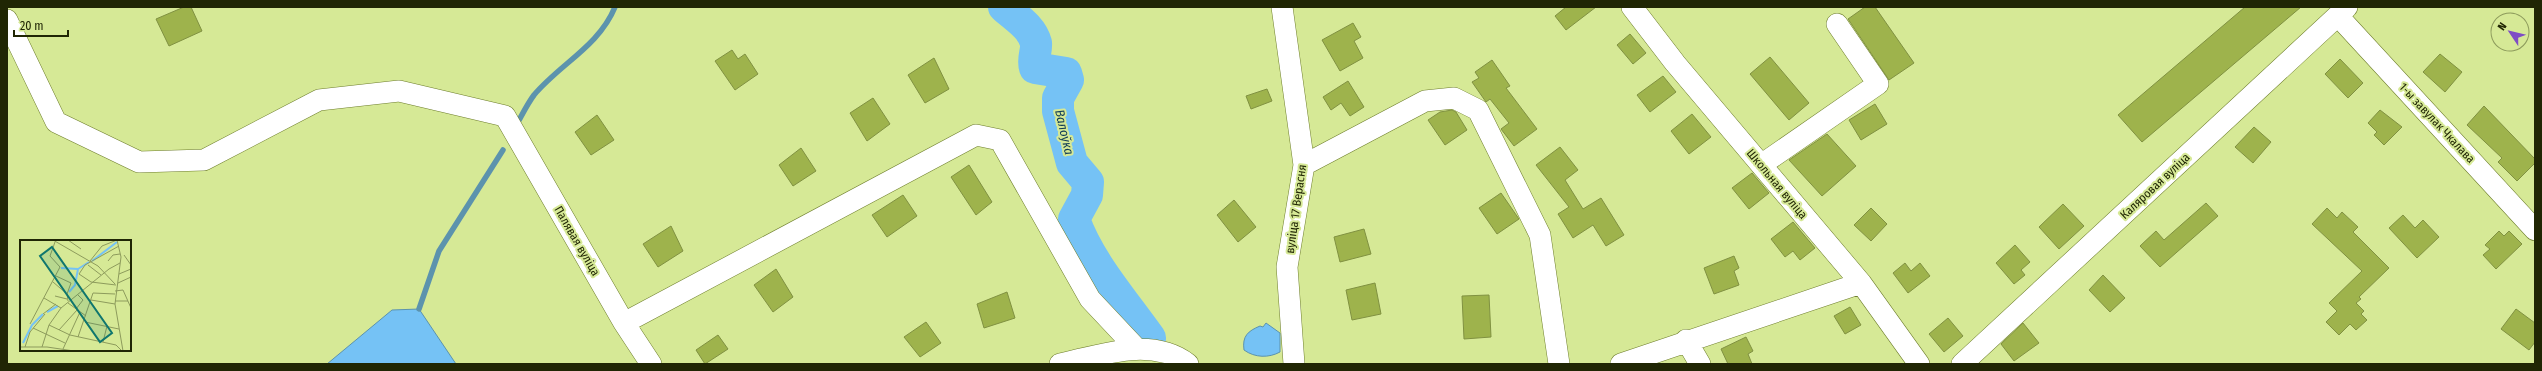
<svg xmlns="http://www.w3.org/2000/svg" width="2542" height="371" font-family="'Fira Sans Condensed',sans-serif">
<rect width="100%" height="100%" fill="#d6e996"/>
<path fill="#75c2f5" stroke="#5c93ad" d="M419 309 456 364H327L392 310Z
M1266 323 1280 333V352C1269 358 1255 358 1244 350 1242 336 1248 331 1260 326L1263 327Z"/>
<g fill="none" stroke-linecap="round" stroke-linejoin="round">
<path stroke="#5c93ad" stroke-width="5.5" d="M518 122C523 113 528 103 534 95 560 64 599 46 615 7
M419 309 439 251 503 150"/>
<path stroke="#75c2f5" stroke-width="32" d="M1004 7C1015 17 1032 27 1036 43 1037 51 1032 59 1035 68L1066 73 1068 80 1058 98V111L1072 163 1088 182 1087 195 1074 219C1089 262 1124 301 1150 338"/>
</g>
<path fill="#9eb34c" stroke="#809141" d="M184 7H191L202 31 169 46 156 19Z
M1566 7H1596L1566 30 1555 16Z
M1865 7H1875L1914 63 1889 80 1848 19Z
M2245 7H2301L2142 142 2118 115Z
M1353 23 1361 37 1354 41 1363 58 1340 71 1322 40Z
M1630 34 1646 53 1633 64 1617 45Z
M732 50 738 59 745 54 758 74 735 90 715 61Z
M2440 54 2462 72 2445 92 2423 72Z
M1770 57 1809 103 1789 120 1750 74Z
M934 58 949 89 925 103 908 75Z
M2340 59 2363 83 2348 98 2325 74Z
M1492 60 1510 86 1506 88 1537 129 1514 146 1501 129 1509 123 1490 99 1486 102 1472 82 1479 78 1475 72Z
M1663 76 1676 92 1650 112 1637 95Z
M1348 81 1364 107 1350 116 1341 103 1331 110 1323 97Z
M1267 89 1272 101 1251 109 1246 96Z
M873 98 890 124 867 141 850 113Z
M1875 104 1887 124 1861 140 1849 120Z
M2484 106 2535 159V163L2517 181 2498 162 2502 158 2467 125Z
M1452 110 1456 112 1467 130 1445 145 1428 120 1440 112Z
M2380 110 2402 127 2384 145 2374 135 2377 132 2368 123Z
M1692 114 1711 137 1689 154 1671 131Z
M597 115 614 140 591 155 575 132Z
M2254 127 2271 142 2253 163 2235 147Z
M1827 134 1856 166 1822 196 1789 160Z
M1560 147 1578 170 1565 180 1583 209 1601 198 1624 235 1606 246 1593 225 1573 238 1558 214 1569 207 1536 165Z
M801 148 816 171 793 186 779 165Z
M969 165 992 202 976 215 951 177Z
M1752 173 1769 193 1749 209 1732 188Z
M1501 193 1519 219 1497 234 1479 208Z
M903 195 917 216 887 237 872 215Z
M1234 200 1256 227 1238 242 1217 215Z
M2206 203 2218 216 2160 267 2140 246 2156 231 2164 240Z
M2063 204 2084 226 2059 249 2039 227Z
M1871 208 1887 224 1871 241 1854 225Z
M2327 208 2337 218 2342 212 2358 227 2353 232 2389 268 2359 297 2361 299 2356 303 2364 311 2361 314 2367 320 2356 330 2350 324 2339 335 2326 322 2337 311 2329 303 2362 271 2312 224Z
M2403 215 2415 228 2423 220 2439 237 2417 258 2389 228Z
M1793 222 1815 248 1800 260 1793 251 1785 257 1771 239Z
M671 226 683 251 658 267 643 244Z
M1364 229 1371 254 1340 262 1334 237Z
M2499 231 2504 236 2509 231 2522 244 2496 269 2483 255 2490 249 2485 245Z
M2015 245 2030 262 2021 270 2025 275 2014 284 1996 263Z
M1734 256 1739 268 1734 271 1739 285 1714 294 1704 268Z
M1905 263 1911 271 1920 263 1930 276 1908 293 1893 273Z
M776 269 793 297 773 312 754 285Z
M2103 275 2125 298 2110 312 2089 290Z
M1375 283 1381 314 1352 320 1346 290Z
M1007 292 1015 318 984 328 977 304Z
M1489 295 1491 337 1464 339 1462 296Z
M1850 307 1861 325 1845 334 1834 316Z
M2516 309 2535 323V342L2529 350 2501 329Z
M1948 318 1963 336 1944 352 1929 334Z
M926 322 941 343 920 357 904 337Z
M2023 323 2039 343 2014 361 2001 344Z
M718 335 728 349 705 364 696 350Z
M1746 337 1753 351 1748 354 1752 364H1728L1721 349Z"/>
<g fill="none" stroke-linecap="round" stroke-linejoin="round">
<g stroke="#6e7e2c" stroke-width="22">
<path id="minor" d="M1282 7 1304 165 1287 267 1294 364
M1632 7 1675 63 1861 283 1919 364
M2338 16 2535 230
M7 20 56 122 139 162 204 160 319 100 399 91 505 116 624 323 651 364
M1304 165 1425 101 1454 98 1478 110 1540 235 1559 364
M1761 165 1878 84 1837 24
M624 323 976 135 1000 140 1090 299 1136 348
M1686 340 1700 364
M1060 364C1101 355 1152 336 1188 364
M1621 364 1861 283
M1962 364 2347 7"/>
</g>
<use href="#minor" stroke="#fff" stroke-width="21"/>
</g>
<g text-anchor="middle" stroke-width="4" stroke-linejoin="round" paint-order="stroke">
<g font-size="12" fill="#202604" stroke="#d6e996">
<text transform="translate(2437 123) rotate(47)" y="4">1-ы завулак Чкалава</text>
<text transform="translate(1777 184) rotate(50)" y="4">Школьная вуліца</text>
<text transform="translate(2155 186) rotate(-43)" y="4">Каляровая вуліца</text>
<text transform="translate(1296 209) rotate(-82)" y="4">вуліца 17 Верасня</text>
<text transform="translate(577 241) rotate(60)" y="4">Палявая вуліца</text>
</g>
<g font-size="13" font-style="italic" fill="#103b55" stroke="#d6e996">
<text transform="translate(1065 132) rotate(77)" y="5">Валоўка</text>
</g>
</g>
<g transform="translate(20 240)">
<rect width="111" height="111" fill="#d6e996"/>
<path fill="none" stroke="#75c2f5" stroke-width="2" d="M72 21 97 2M41 28 58 29M49 52 55 45 58 29 69 22M27 72 38 66M3 103 12 85 23 74"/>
<path fill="none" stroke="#8d9b5c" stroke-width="1" d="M33 0 78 26 95 44M48 0 61 9M97 0 101 17 95 64 103 111M104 15 111 25M70 21 82 6 97 0M88 21 93 15 100 14M68 25 81 35M99 34 111 29M36 36 51 43 47 54M33 42 47 54 48 61M98 43 111 37M96 45 71 42 59 34 65 25 99 6M95 51 103 50 111 68M35 56 47 59M24 58 41 68M71 60 95 64M95 61H108M48 63 66 76M56 69 63 60 58 55M23 74 36 64M65 82 99 89M10 84 40 27 30 16 35 2M29 85 50 95 96 105 102 111M13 88 45 103M39 90 57 70M58 97 73 53 95 54M83 102 87 86M0 107H27L54 111M5 107 10 92 25 74M22 107 29 85 41 68 89 29 100 23M43 109 60 72"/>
<path fill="#0f766e" fill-opacity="0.15" stroke="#0f766e" stroke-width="2" d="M32 7 92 93 80 102 20 16Z"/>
<rect width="111" height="111" fill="none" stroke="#202604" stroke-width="2"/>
</g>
<rect width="2542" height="371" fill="none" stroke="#202604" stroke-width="16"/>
<g transform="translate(2510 32) rotate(305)"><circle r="19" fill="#d6e996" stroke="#8d9b5c"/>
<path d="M0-3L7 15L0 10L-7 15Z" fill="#7f4dc5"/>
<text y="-6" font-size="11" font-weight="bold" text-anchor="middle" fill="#202604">N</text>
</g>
<path d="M14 30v6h54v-6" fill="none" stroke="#202604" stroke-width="2"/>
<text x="20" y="30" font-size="12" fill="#202604" stroke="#d6e996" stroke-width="3" paint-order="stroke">20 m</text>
</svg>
